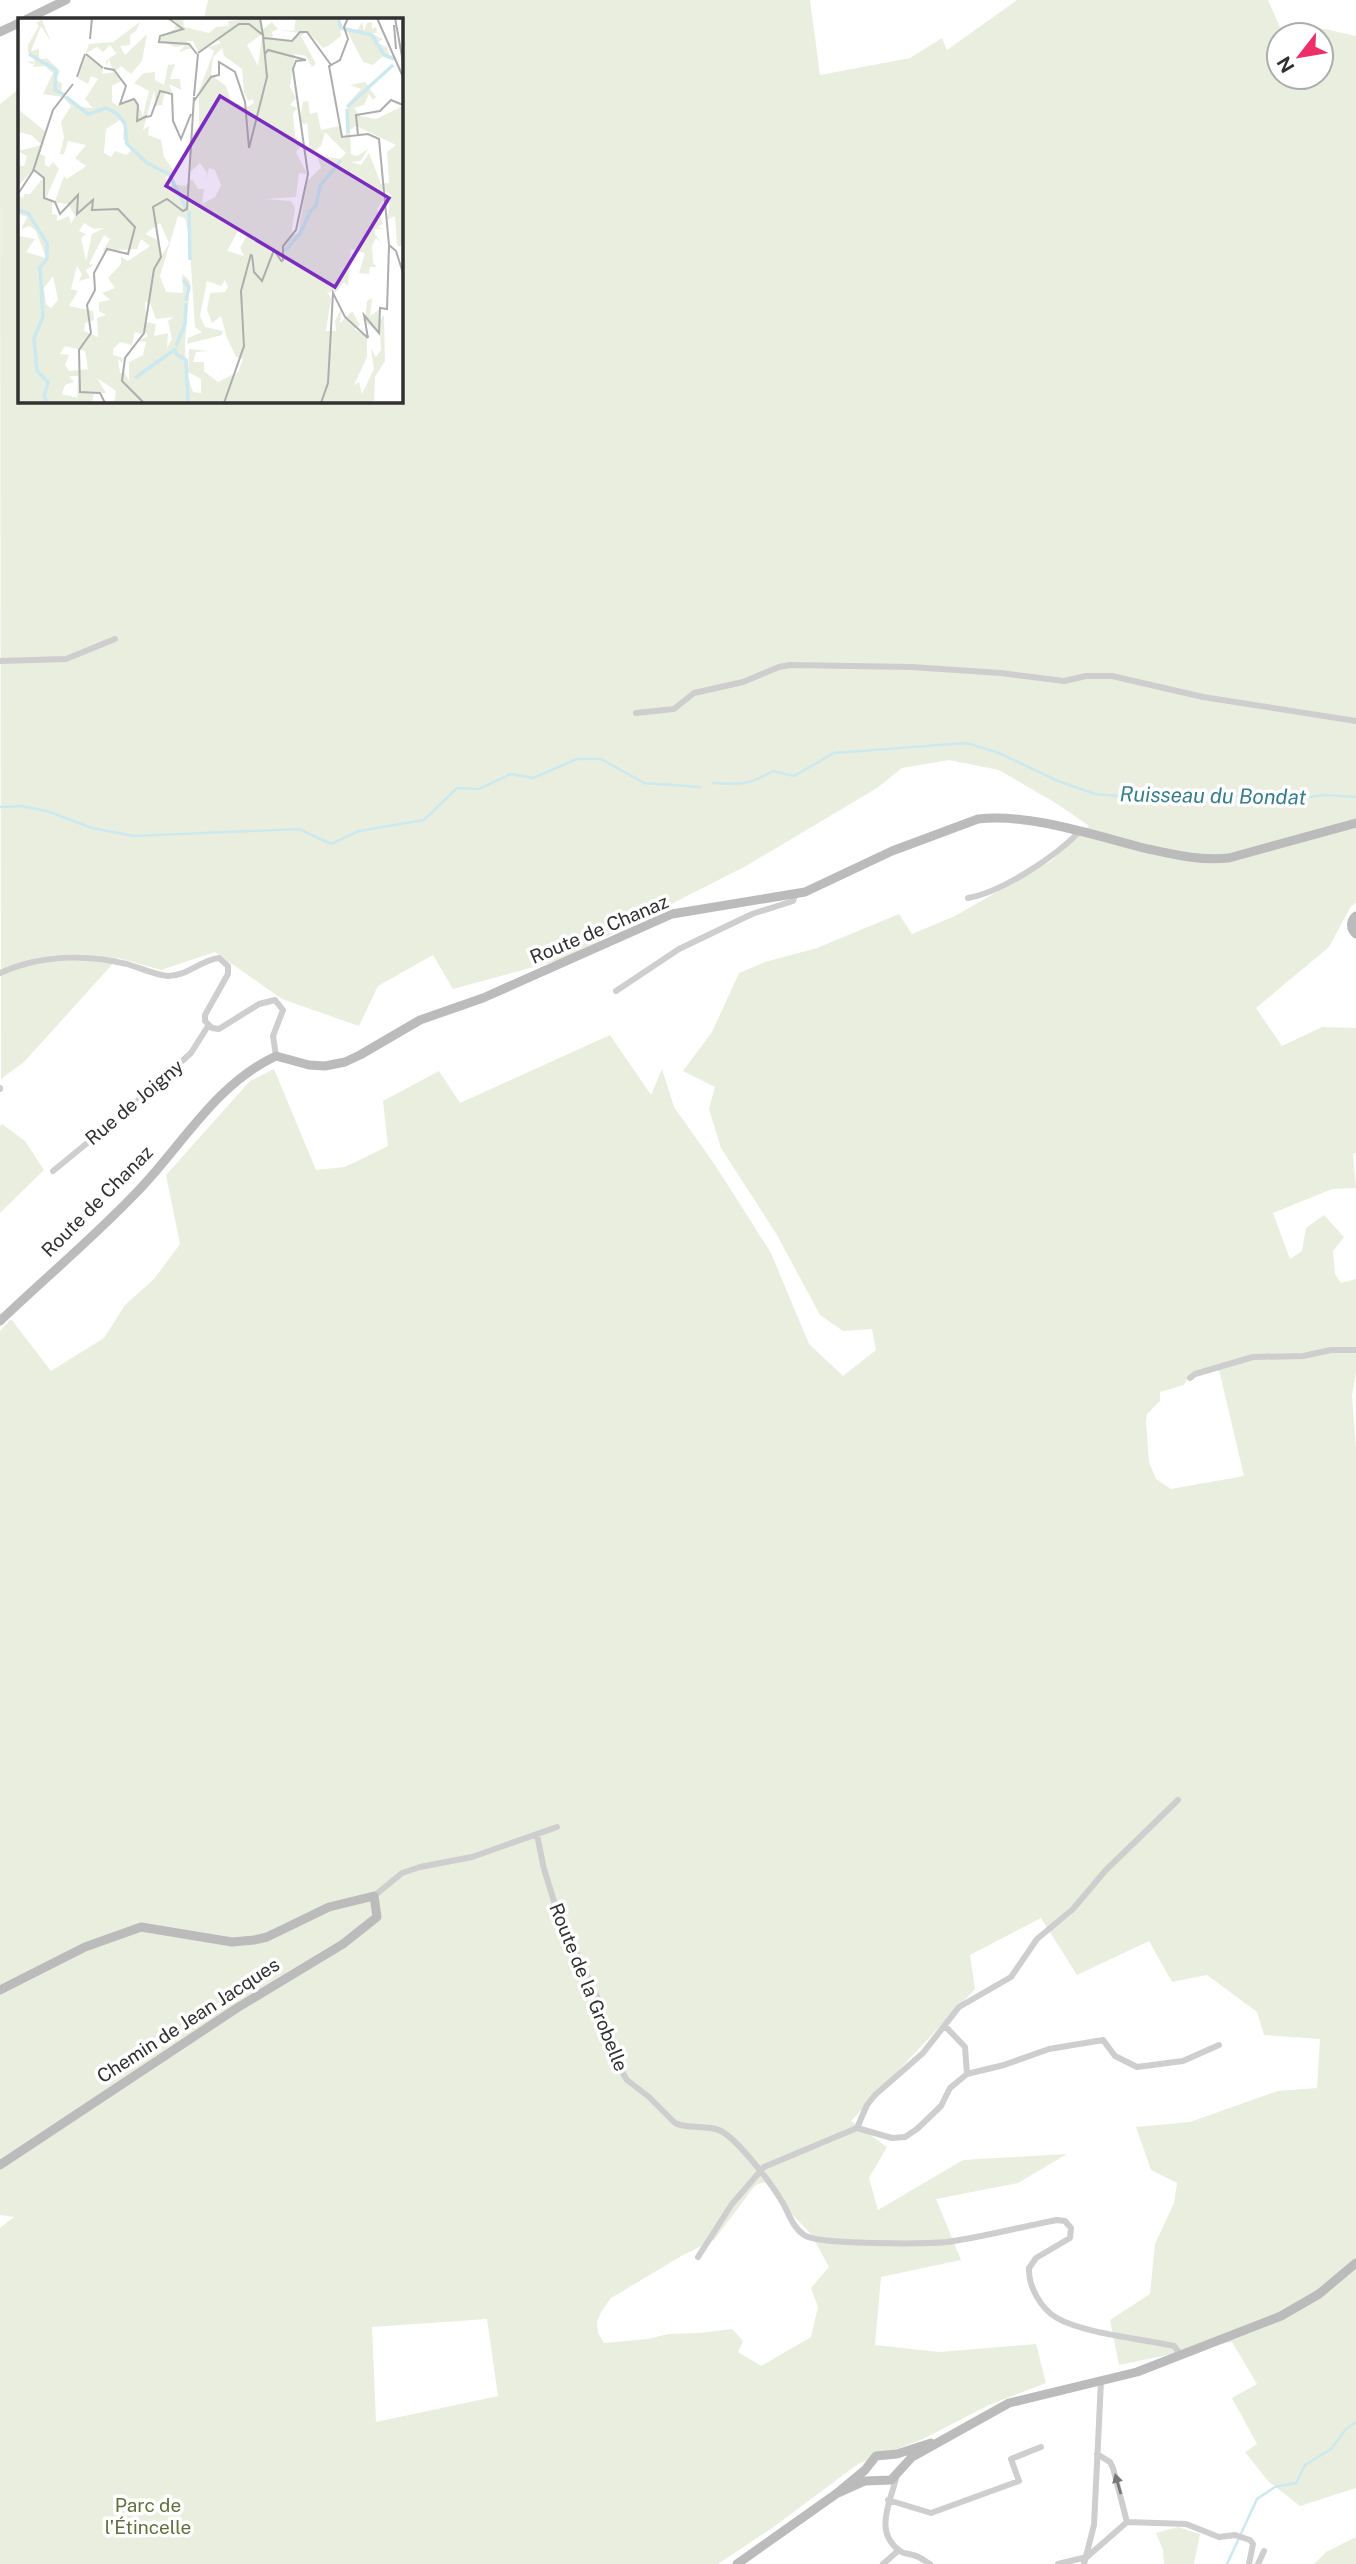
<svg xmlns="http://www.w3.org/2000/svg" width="1356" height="2564" font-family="'Public Sans',sans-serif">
<rect width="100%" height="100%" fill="#fff"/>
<path fill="#eaeedf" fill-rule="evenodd" d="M208 0H810L820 75 910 58 942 38 947 50 1017 0H1268L1282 32 1325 29 1356 36V903L1351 906 1329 947 1256 1008 1282 1046 1322 1027 1356 1028V1153L1353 1154 1356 1188 1332 1189 1273 1213 1290 1259 1302 1251 1306 1228 1324 1215 1344 1237 1333 1251 1335 1274 1341 1283 1356 1279V1372L1352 1396 1356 1448V2488L1300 2506 1268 2481 1245 2452 1257 2444 1232 2398 1257 2384 1232 2342 1119 2365 1110 2320 1150 2294 1155 2244 1174 2203 1177 2183 1151 2170 1136 2127 1190 2122 1278 2091 1317 2088 1320 2039 1264 2035 1257 2012 1207 1975 1172 1982 1149 1941 1077 1975 1041 1918 970 1955 975 1989 851 2121 887 2147 869 2178 878 2210 963 2160 1067 2154 1018 2183 936 2199 961 2260 881 2277 875 2345 939 2352 1036 2344 1046 2383 989 2405 923 2439 858 2464 775 2526 718 2564H0V2228L14 2217 0 2215V1331L11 1319 51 1371 104 1338 125 1305 154 1279 180 1244 166 1175 250 1081 274 1069 316 1170 345 1167 388 1146 383 1101 439 1071 460 1103 610 1035 651 1095 662 1069 674 1107 715 1165 771 1253 809 1344 843 1376 876 1350 872 1329 843 1331 820 1315 777 1235 721 1148 709 1109 715 1087 683 1071 712 1032 739 973 765 962 817 948 899 914 912 934 955 916 1051 861 1089 826 1059 805 999 770 949 760 902 768 877 788 746 866 563 959 453 989 433 955 378 986 359 1026 282 999 215 952 161 970 118 958 24 1062 1 1079 0 104 19 89V401H401V19H204ZM1279 35H1321V77H1279ZM1219 1370 1244 1476 1171 1489 1156 1479 1149 1462 1146 1421 1147 1414 1160 1401V1392L1184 1385 1188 1377ZM767 2182 781 2203 811 2234 829 2267 811 2288 818 2307 811 2337 761 2366 738 2352 743 2341 732 2329 699 2333 668 2334 648 2339 604 2343 598 2333 597 2322 601 2312 611 2298 683 2255 714 2240 754 2187 758 2184ZM487 2319 498 2396 376 2422 372 2327Z
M2 1124 25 1141 44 1170 0 1213V1126Z
M1178 2527 1200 2534 1194 2564H1164L1163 2550 1156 2533Z
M1356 2537V2564H1314L1326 2552Z"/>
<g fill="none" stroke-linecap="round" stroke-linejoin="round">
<path stroke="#cbe9ee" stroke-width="2.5" d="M713 783C740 785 749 785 773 771L794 776 834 753 966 743 999 753 1058 781 1095 794 1161 800 1221 795 1282 800 1326 795 1356 797
M0 807 20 806 47 811 92 828 134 836 299 829 331 844 359 831 424 820 457 788 479 789 511 774 533 778 577 759H601L644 783 700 787
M1227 2564 1257 2499 1275 2487 1296 2483 1305 2465 1331 2449 1346 2429 1356 2422"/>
<path stroke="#cecece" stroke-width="6" d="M0 661 66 659 115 639
M636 713 674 709 694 693 743 682 779 667 790 665 911 667 1001 673 1064 681 1086 676H1112L1203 697 1356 721
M968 898C1002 892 1055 857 1079 832
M0 973C40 955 85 954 127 964 140 968 155 975 168 976 187 976 201 960 219 958L228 966V974L205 1015V1021L212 1028 219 1029 259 1004 275 1000 283 1010 273 1036 276 1056
M616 991 679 949 752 914 793 901 795 895
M0 1089V1088
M53 1171 124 1113 191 1053 208 1026
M1190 1378 1195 1374 1253 1357 1303 1356 1331 1350H1356
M537 1835 544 1869 557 1911 600 2003 620 2068 627 2080 649 2097 675 2123C689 2130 707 2124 721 2131 738 2140 771 2183 781 2200 789 2212 791 2226 804 2235 818 2245 925 2244 947 2242 983 2237 1020 2227 1057 2220L1065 2221 1071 2228 1070 2238 1036 2258 1029 2268C1028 2286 1041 2309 1057 2318 1082 2333 1143 2339 1174 2346L1181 2355
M374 1896 402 1873 420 1867 472 1857 557 1827
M945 2026 965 2047 967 2074
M857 2128 867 2105 875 2095 923 2053 959 2007 1011 1977 1037 1939 1073 1909 1105 1871 1178 1800
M698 2257 732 2204 764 2167 857 2128 892 2138 905 2137 917 2129 941 2106 950 2088 967 2074 1004 2065 1049 2049 1103 2040 1115 2056 1137 2067 1183 2061 1219 2045
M1097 2454 1110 2462 1113 2468 1127 2522
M897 2474C892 2500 872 2531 900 2551 905 2555 910 2553 916 2556 920 2557 925 2561 930 2564
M888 2500 931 2513 1019 2481 1011 2459 1041 2447
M1127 2522 1186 2524 1219 2537 1235 2535 1250 2540 1253 2544 1249 2564
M883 2564 899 2550
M1058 2564 1087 2557 1127 2522
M1084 2564 1094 2525 1101 2381
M1258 2564 1264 2551"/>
<path stroke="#bbb" stroke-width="9" d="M27 19 66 0
M0 32 19 23
M1356 916C1350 921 1350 929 1356 934
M0 1321C45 1278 93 1238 136 1193 182 1146 214 1085 276 1056L309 1065 325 1066 345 1062 360 1055 420 1020 483 998 672 914 805 892 892 851 978 819C1031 813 1096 836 1148 849 1176 855 1200 861 1229 858L1356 823
M0 1990 85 1947 141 1927 232 1942 254 1940 267 1937 329 1907 374 1896 377 1917 343 1944 237 2008 0 2165
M836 2494 865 2481 891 2480 912 2457 1009 2403 1137 2372 1281 2316 1319 2294 1356 2263
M737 2564 836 2494 865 2470 876 2456 897 2454 931 2443"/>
</g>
<defs><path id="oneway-solid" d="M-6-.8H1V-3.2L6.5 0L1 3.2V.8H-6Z" transform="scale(1.75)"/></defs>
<use fill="#787878" href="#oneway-solid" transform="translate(1118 2484) rotate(-106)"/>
<g text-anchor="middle" stroke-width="7" stroke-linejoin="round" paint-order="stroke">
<g font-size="19" fill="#313131" stroke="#fff">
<text transform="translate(599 929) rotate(-23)" y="7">Route de Chanaz</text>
<text transform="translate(134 1102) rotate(-40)" y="7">Rue de Joigny</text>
<text transform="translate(97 1201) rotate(-45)" y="7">Route de Chanaz</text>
<text transform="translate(589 1987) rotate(68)" y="7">Route de la Grobelle</text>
<text transform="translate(188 2020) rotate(-33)" y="7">Chemin de Jean Jacques</text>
</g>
<g font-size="19" fill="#606f3c" stroke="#fff">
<text x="148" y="2512">Parc de<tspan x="148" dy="22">l'Étincelle</tspan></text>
</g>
<g font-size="21" font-style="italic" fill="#377d8a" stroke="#fff">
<text transform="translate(1213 796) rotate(1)" y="7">Ruisseau du Bondat</text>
</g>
</g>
<g transform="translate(18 18)">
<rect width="385" height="385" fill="#fff"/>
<path d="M27 0 24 2 33 24 23 8 13 33 21 31V42L29 40 42 53 37 62 44 65 43 75 63 89 75 90 67 81 80 61 73 58 70 66 60 60 68 37 85 51 84 56 97 54 103 63 94 68V84L100 88 118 81 125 98 131 73 116 65 126 55 137 54V62L146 67 150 47 157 46 152 61H162L163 72 151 66 154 74H147L144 87 138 88 136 72 125 112 131 108 130 117 143 122 146 139 158 156 147 159 151 173 154 166 167 168 174 161 180 171H186L184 186 197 179 203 167 197 152 191 150 187 165 189 155 182 145 172 154 174 117 181 109V73L196 33 190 29 203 25 200 22 180 34 175 23H168L173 30 161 34 167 27 158 29 140 22 154 12 166 11H156L159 5 151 0H165L166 9 191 15 198 9 211 8 210 3 242 0 244 16 229 27 240 48 245 11 254 4 260 11 254 14 255 20 274 23 280 15 262 12 276 13 278 0H321L323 18 310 28 305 30 289 13 283 18 298 46 294 49 288 38 277 36 272 69 278 80 272 87 279 90 275 96 277 119 283 128 278 134 289 156 281 155 278 179 247 181 273 183 277 190 273 218 280 215 289 163 303 150 299 137 322 141 328 135 307 114 303 128 292 136 289 104 286 107 282 101 285 84 290 83 292 96 299 94 303 112 322 108 326 122 331 102 329 87 343 71 332 67 347 64 358 79 355 82 351 76 346 87 336 90 342 98 358 101 385 88V228H379L377 198 369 202 373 177 364 171 365 182 359 191 365 206 359 209 366 211H357V216L364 226 358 220 354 228 355 245 359 249H352L351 256 341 255 347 235 333 231 330 268 326 264 318 274H309L313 281 308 313H318L317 303 324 289 322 305 334 293 342 307 336 311 349 319V339L336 367 341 364 344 376 356 351 353 331 358 339 363 332 362 315 347 304 349 283 354 280 352 298 362 291V302L366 297 367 343 357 359 356 385H89L97 382 98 373 79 360 88 375 70 373 76 375 74 385H0V211L1 218 17 221 8 234 28 240 18 213 12 208 3 211 9 199 0 196V176L5 181 6 176H12L26 159 16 151 0 168V147L6 148 9 138 0 133 24 127 13 117 0 114V91L28 114 22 136 27 138V147L31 149 35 144 41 151 28 180 37 183 46 158 49 161 68 148 57 140 68 127 50 123 46 136H42L46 119 43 104 53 88 45 79 25 76 35 55 27 48 15 49 19 42 17 45 14 46 8 43 17 44 14 37 20 41 10 34V27L21 8 18 5ZM204 30 206 38 224 51 226 74 230 83 235 81 236 85 224 92 222 86H214L208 68 193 57 195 39ZM102 102 106 109 105 121 114 132 108 137 97 133 93 139 86 135 88 111ZM338 108 378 127 369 134 371 165 363 166 351 135 343 147 333 144 343 143 350 131 339 138 333 136 332 112ZM34 184 50 186 57 198 53 206 51 198 39 203V197L34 196ZM160 198 167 200 171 217 177 309 184 314 170 320 169 326 204 317 205 313 187 309 182 298 189 263 203 268 207 262 210 269 207 274 192 275 189 292 194 305 203 298 209 320 218 339 225 341 220 354 200 364 186 353V344H175L178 334 190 333 171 331 170 354 183 361V375L175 374 168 354 167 325 172 263 164 256 165 275 148 274 142 258ZM66 205 76 211 86 210 74 216 68 243 63 220 68 216 61 213ZM142 205 151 225 144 237 140 222 127 216ZM220 213 229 217 222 230 226 238 209 233ZM86 217 92 221 85 233 119 231 123 221 132 228 110 243 103 239V246L90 260 97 270 84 275 92 282 81 284V293L88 297 79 300 80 319 66 313 67 305 76 302 75 293 51 288 60 273 53 271 59 248 64 256 61 263 72 260 68 252 76 247 71 246ZM35 258 40 282 33 290 28 286 26 270ZM127 284 132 285 138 301 156 299 150 303 154 321 149 330 150 315 136 318 138 306 128 304ZM126 312 130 318 120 323 128 324 125 337 111 344V363L107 355H102L100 341 104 345 105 340 95 337V331L102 324 114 327 117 314 124 316ZM47 328 67 333 70 351 51 353 47 347 51 337 42 336ZM51 358H60L59 380 44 376 47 367 56 364ZM122 4 118 13 112 17V27L102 28 107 37 129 16 124 43 113 56 103 48 98 53 94 50 91 41 88 48V43L103 32 98 35 92 27 85 34 79 29 68 35 71 26 95 24ZM344 4 346 13 349 5 353 4 354 5V11L358 9 359 15H352L365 21 359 25 369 29 372 39 366 37 355 47 345 44 329 13 339 12Z" fill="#eaeedf" fill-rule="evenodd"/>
<path fill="none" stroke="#cbe9ee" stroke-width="3.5" d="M320 0 323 10 354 17 366 37 377 41M11 36 38 52 37 72 47 77M48 79 70 96 88 90 98 95 107 105 109 126 129 145 151 156 168 190M329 89 375 47M329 91 330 115M0 192 10 195 29 225V241L22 249 25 299 16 320 19 353 30 364 26 378 30 385M171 193 172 242M291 195 298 188 302 168 323 142M267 233 283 214 291 196M165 262 171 269 168 283M158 328 167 306 168 285M157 330 158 336 168 342 170 385M117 360 156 332"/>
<path fill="none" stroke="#adadad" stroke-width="2" d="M150 0 165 11 142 18 141 24 171 26 179 36M359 0 385 59M377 0 385 44M376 7 378 31M246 20 274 23 282 14H289L313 47M72 21 74 0M180 35 221 6H231L245 17 242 0M68 36 85 50M247 36 250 32 288 42M315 46 311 48 324 119 350 116 361 121 371 227 378 233 385 255M313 47 322 42 330 21 326 9 330 0M86 50 96 52 108 68 102 86 116 81 120 87 119 103 129 98M59 59 67 36M176 78 180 36M176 83 193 59 201 57V44L217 54 227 84 231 130 249 59 245 18M128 99 133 98 142 73 154 76 155 103 163 121 173 96M340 117 338 97 362 93 373 82 385 87M16 152 26 160V180L37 184 42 196 60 177 59 196 75 182 74 192 100 191 117 209 110 236 89 231 76 255 77 272 69 287 73 315 61 332 62 374 82 375 87 385M0 176 15 153 35 92 55 66M234 237 236 254 244 263 256 232 264 244M265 243V228L278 212 290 156 275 51 278 43 288 42M350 320 346 297 361 315 362 290 369 291 371 228M126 385 104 363 107 340 126 315 136 251 143 239 135 189 149 181 165 193 169 191 176 79M206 385 226 328 223 273 233 236M303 385 310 365 315 275 327 299 350 320"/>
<path fill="#7b2cbf" fill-opacity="0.15" stroke="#7b2cbf" stroke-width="3.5" d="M202 78 371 180 317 269 148 168Z"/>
<rect width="385" height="385" fill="none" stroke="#313131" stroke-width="3.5"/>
</g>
<g transform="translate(1300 56) rotate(239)"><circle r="33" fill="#ffffff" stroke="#adadad" stroke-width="2"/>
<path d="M0-5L12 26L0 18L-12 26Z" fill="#ec2f69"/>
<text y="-10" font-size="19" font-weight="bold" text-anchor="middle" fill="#313131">N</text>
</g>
</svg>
